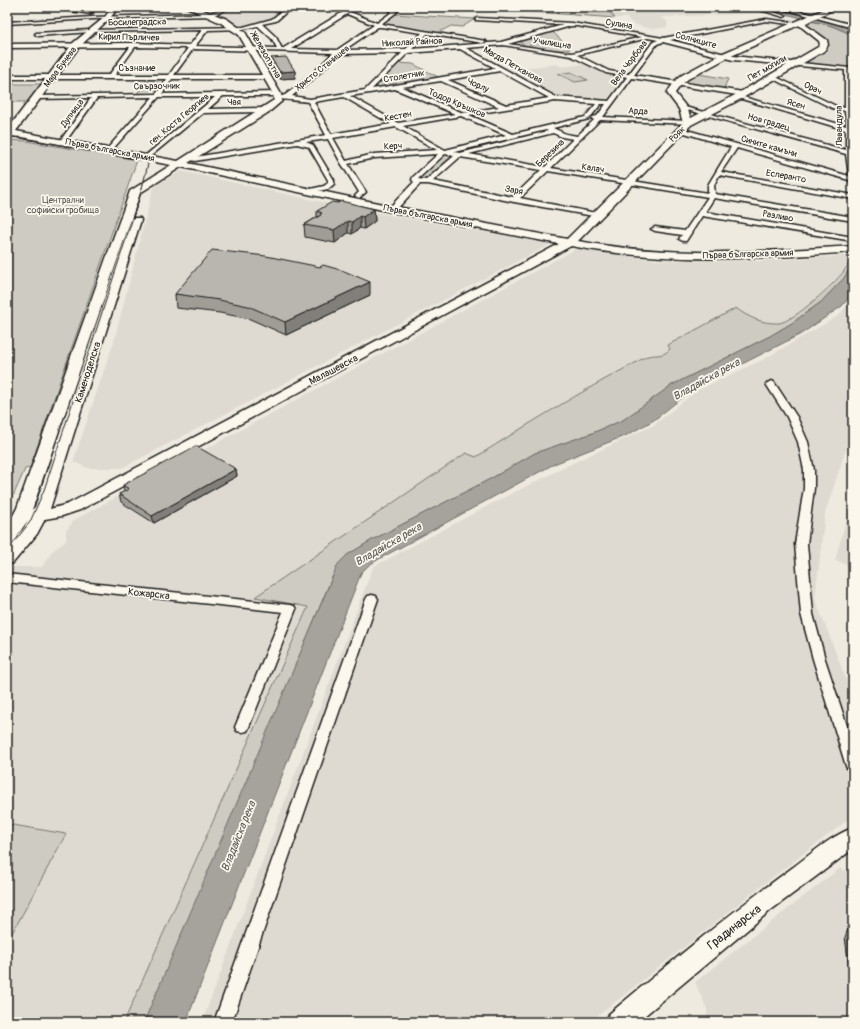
<svg xmlns="http://www.w3.org/2000/svg" width="860" height="1029" font-family="Pangolin,sans-serif">
<rect width="100%" height="100%" fill="#eeeadf"/>
<filter id="ink" filterUnits="userSpaceOnUse"><feTurbulence type="fractalNoise" baseFrequency=".025" numOctaves="2"/><feDisplacementMap in="SourceGraphic" scale="8" xChannelSelector="R" yChannelSelector="G"/><feConvolveMatrix kernelMatrix="1 2 1 2 8 2 1 2 1" color-interpolation-filters="sRGB"/></filter>
<g filter="url(#ink)">
<path fill="#dedad1" d="M604 7H752L773 13 659 17 667 21V27L655 29 647 28 633 24 627 18H615Z
M224 10 285 11 274 20 243 28 217 13Z
M556 64 562 67 584 64 605 74 626 77 607 100 557 97 507 70Z
M181 171 345 207 551 244 122 468H88L73 462 114 341 153 189 156 185Z
M576 249 659 260 759 261 853 255 843 272 812 302 790 318 779 323 760 321 745 315 736 308 668 345 670 349 667 353 662 355 648 356 547 412 256 597 308 606 124 1022H7V572L14 567H42L52 551 66 541V531L74 520Z
M853 299V428L825 513 815 599 853 697V816L756 890 590 1022H202L373 567 493 503 575 462 654 425 696 391 766 358 838 316Z
M853 495V567L835 560Z
M840 868 853 875V1022H707V1009L695 982Z"/>
<path fill="#ceccc2" stroke="#75746f" d="M228 7H290L285 11 224 10Z
M511 7H604L615 18 521 11Z
M393 14 475 19 462 27 451 26 435 34 378 25Z
M806 20 832 26 853 35V182L849 155 848 69 794 64 824 45 803 26Z
M551 32 554 33 570 49C557 52 528 50 518 41Z
M396 63 413 64 442 79 367 91Z
M571 72 588 80 575 82 558 74Z
M699 74 728 79 723 90 683 83 690 77Z
M149 77H171L158 95H136Z
M7 84H42L29 102H7Z
M545 127 554 131 458 155 428 182 415 180 444 152Z
M7 140 26 141 132 159 136 163 33 459 30 468 25 469 14 494 12 497H7Z
M853 255V262L844 278 821 302 792 323 770 336 672 385 623 420 590 434 535 453 492 478 372 540 347 555 332 577 237 807 144 1022H124L308 607 255 597 466 453 476 457C528 424 580 392 635 363 639 361 644 357 648 356 657 354 663 357 670 349L668 345 736 308C747 317 763 324 779 323 794 321 834 284 844 271 847 267 850 261 853 255Z
M7 824 66 834 10 937 7 936Z"/>
<path fill="#a6a39d" stroke="#6f6d69" d="M759 7H769L842 25 853 29V35L832 26Z
M853 262V293L842 306 801 334 693 389 654 420 627 435 554 464 379 559 369 565 361 573 186 1022H144L338 564 347 555 372 540 492 478 535 453 590 434 623 420 672 385 770 336 792 323 821 302 844 278Z"/>
<g fill="none" stroke-linecap="round" stroke-linejoin="round">
<g stroke="#1c1c1c" stroke-width="3">
<path id="street" d="M44 7H57L93 13 91 14Z
M224 7H229C224 12 217 13 212 16L93 19 7 24V22L93 17 204 14 220 10Z
M287 7H292L276 21 262 24 276 37 282 49 343 12 332 7H338L377 23 392 12 386 7H391L397 12 381 24 486 41 483 43 427 34 412 49 501 42 563 25 475 20 477 18 572 23 663 38 766 19 805 24 803 26 766 21 670 40 733 56 850 68 853 184 851 183 849 180 737 148 721 172 853 195V199L719 175 714 185 715 194 853 217V221L714 198 705 212 853 237V241L702 216 686 241H683L679 239 682 235 655 231 651 229 655 227 685 231 708 197 548 171 520 198 596 213 600 215 599 217 514 202 428 184H420L395 211H392L388 209 414 182 412 180 413 177 438 154 374 158 348 164 366 192 359 198 355 196 359 192 341 163 328 139 306 142 313 145 334 180V184L328 189 308 193 305 191 306 190 324 186 328 183V180L309 147 297 144 195 161 188 159 187 158 190 156 195 157 326 135 308 102C302 101 277 99 275 98L285 95 308 78 333 53 193 49 174 75H267L270 77 267 79H172L162 94 277 92 280 94 277 96H223L208 109 266 108 269 110 266 112 203 113 147 159 144 157 145 156 215 97H159L111 151H107V149L153 97 97 98 65 142 63 143 60 141 91 98 37 99 34 97 35 96 156 94 167 79H7V75H109L130 47 7 48V44L134 43 190 45 202 30 90 32 38 36 35 34 36 33 90 30 243 27 272 19ZM347 14 374 25 337 50 291 49ZM258 26 272 39 277 48 195 46 208 30 243 29ZM571 26H577L642 37 572 53 508 44ZM378 27H381L422 33 406 49 344 50ZM648 38 658 40 653 42 629 74 609 71 577 55ZM663 42 733 60 845 70V108L836 106 774 76 769 77 832 108 845 111 846 126 740 96 735 97 846 130V150L685 107 680 108 846 154 849 176 680 128 677 130 678 131 731 147 708 185V193L551 168 600 120 690 124V122L688 121 603 117 632 78 743 96 746 94 743 92 634 75 657 44ZM503 45 571 56 606 73 627 77 609 101 556 97 466 48ZM135 47 188 48 169 75H115ZM460 49 495 68 372 89 408 53ZM402 53 365 90 310 99 292 96 312 80 339 54ZM500 71 549 98 506 105 448 80ZM441 81 499 107 463 113 402 87ZM395 89 455 114 398 123 350 96ZM344 97 391 124 331 134 314 102ZM555 101 596 104 585 117 513 134 469 115ZM601 104H606L597 116 592 117 591 118 594 120 577 136 566 134 553 128 589 119ZM461 116 506 135 445 150 403 126ZM396 127 437 150 374 154 346 161 333 138ZM546 130 548 131 460 153 454 152ZM553 133 562 137 573 139 545 167 469 154ZM445 154 454 156 426 180 418 179ZM460 157 541 170 513 197 433 181Z
M750 7H757L786 16 784 17Z
M777 7H784L853 25V28Z
M771 381 774 382 797 417 808 442 814 470V488L807 544 813 614 825 659 853 744V771L848 770 846 766 813 659 801 614 795 544 804 488V470L798 442 787 417 766 384Z
M7 574 290 605 294 606 296 609 249 727 247 731 242 732 237 731 235 727 283 612 7 582Z
M372 595 376 596 378 599 232 1022H214L366 599 368 596Z"/>
</g>
<g stroke="#1c1c1c" stroke-width="3">
<path id="secondary" d="M112 7H119L109 19 79 47 16 131 178 161 274 100 273 94 239 35 221 23 186 7H195L227 19 245 32 281 94 282 101 269 112 188 163 392 206 567 239 683 123 679 109 667 93 675 81 682 75 721 54 829 7H838L806 23V25L827 40 828 45 824 51 741 99 691 125 578 241C669 258 761 252 853 246V252C759 259 665 264 571 246L80 510 62 516 45 519 37 534 13 563 7 564V548L11 543 7 544V527L17 508 130 191 171 165 22 137 7 136V130L73 43 105 17ZM799 25 819 41 820 45 818 47 735 95 691 118 687 108 675 93 681 85 688 79 727 58ZM181 167 392 212 559 244 68 504 50 509 141 220 140 218H132L35 507 32 510 140 193ZM28 520 24 528 17 536Z
M853 828V849L771 910 637 1022H605L609 1014C669 964 729 914 792 868 810 855 832 835 853 828Z"/>
</g>
<use href="#street" fill="#fbf7ec" fill-rule="evenodd"/>
<use href="#secondary" fill="#fbf7ec" fill-rule="evenodd"/>
<path stroke="#1c1c1c" stroke-width="1" d="M7 136 136 158 144 160 148 164 140 196 44 490 30 522 7 551"/>
</g>
<path fill="#9f9d96" stroke="#1c1c1c" d="M271 58 295 71V78L280 79 272 66Z
M338 203 374 209 375 221 364 229 360 228 352 234 348 233 335 243 305 237 304 225 317 217V211Z
M175 294 370 295 286 335 250 319 220 313 176 308Z
M236 469 237 476 154 523 121 502 119 494 124 492 123 485Z
M851 921H853V976L850 975 845 937Z"/>
<path fill="#827f7a" stroke="#1c1c1c" d="M295 71V78L280 79V72Z
M374 209 375 221 364 229 363 217Z
M360 216V228L352 234V222Z
M348 221V233L335 243 334 230Z
M370 282V295L286 335 285 322Z
M236 469 237 476 154 523 152 516Z"/>
<path fill="#b9b6af" stroke="#1c1c1c" d="M286 57 295 71 280 72 271 58Z
M341 201 374 209 363 217 360 216 352 222 348 221 334 230 304 225 321 215 320 214 322 213 317 211 332 202 338 203Z
M212 250 266 256 320 267 323 265 344 271 370 282 285 322 248 306 219 300 175 294Z
M196 446 236 469 152 516 119 494 129 489 123 485Z
M851 921H853V934Z"/>
</g>
<g text-anchor="middle" stroke-width="3.5" stroke-linejoin="round" paint-order="stroke">
<g font-size="9" fill="#1c1c1c" stroke="#fbf7ec">
<text transform="translate(137 22) rotate(-1)" y="3">Босилеградска</text>
<text transform="translate(619 24) rotate(9)" y="3">Сулина</text>
<text transform="translate(129 37) rotate(1)" y="3">Кирил Пърличев</text>
<text transform="translate(696 40) rotate(15)" y="3">Солниците</text>
<text transform="translate(412 42) rotate(-3)" y="3">Николай Райнов</text>
<text transform="translate(552 43) rotate(9)" y="3">Училищна</text>
<text transform="translate(266 55) rotate(60)" y="3">Железопътна</text>
<text transform="translate(629 63) rotate(-53)" y="3">Вела Чорбова</text>
<text transform="translate(513 65) rotate(29)" y="3">Магда Петканова</text>
<text transform="translate(60 67) rotate(-53)" y="3">Мара Бунева</text>
<text x="137" y="71">Съзнание</text>
<text transform="translate(322 68) rotate(-39)" y="3">Христо Станишев</text>
<text transform="translate(767 68) rotate(-30)" y="3">Пет могили</text>
<text transform="translate(404 76) rotate(-10)" y="3">Столетник</text>
<text transform="translate(478 85) rotate(24)" y="3">Чорлу</text>
<text transform="translate(157 86) rotate(-1)" y="3">Свързочник</text>
<text transform="translate(813 88) rotate(25)" y="3">Орач</text>
<text transform="translate(234 102) rotate(-1)" y="3">Чая</text>
<text transform="translate(457 103) rotate(23)" y="3">Тодор Кръшков</text>
<text transform="translate(796 104) rotate(16)" y="3">Ясен</text>
<text transform="translate(638 111) rotate(3)" y="3">Арда</text>
<text transform="translate(72 113) rotate(-54)" y="3">Дупница</text>
<text transform="translate(398 116) rotate(-10)" y="3">Кестен</text>
<text transform="translate(179 119) rotate(-40)" y="3">ген. Коста Георгиев</text>
<text transform="translate(769 122) rotate(16)" y="3">Нов градец</text>
<text transform="translate(839 126) rotate(-91)" y="3">Лавандула</text>
<text transform="translate(677 134) rotate(-45)" y="3">Рояк</text>
<text transform="translate(393 146) rotate(-3)" y="3">Керч</text>
<text transform="translate(769 146) rotate(16)" y="3">Сините камъни</text>
<text transform="translate(110 150) rotate(11)" y="3">Първа българска армия</text>
<text transform="translate(550 153) rotate(-44)" y="3">Березина</text>
<text transform="translate(593 168) rotate(9)" y="3">Калач</text>
<text transform="translate(786 176) rotate(10)" y="3">Есперанто</text>
<text transform="translate(514 190) rotate(11)" y="3">Заря</text>
<text transform="translate(428 216) rotate(11)" y="3">Първа българска армия</text>
<text transform="translate(778 216) rotate(10)" y="3">Разливо</text>
<text transform="translate(748 254) rotate(-2)" y="3">Първа българска армия</text>
</g>
<g font-size="9" fill="#51514e" stroke="#fbf7ec">
<text x="63" y="203">Централни<tspan x="63" dy="10">софийски гробища</tspan></text>
</g>
<g font-size="10" fill="#1c1c1c" stroke="#fbf7ec">
<text transform="translate(333 369) rotate(-28)" y="4">Малашевска</text>
<text transform="translate(87 372) rotate(-72)" y="4">Каменоделска</text>
<text transform="translate(149 593) rotate(6)" y="4">Кожарска</text>
</g>
<g font-size="11" font-style="italic" fill="#5a5956" stroke="#fbf7ec">
<text transform="translate(706 379) rotate(-29)" y="4">Владайска река</text>
<text transform="translate(388 544) rotate(-30)" y="4">Владайска река</text>
<text transform="translate(238 836) rotate(-68)" y="4">Владайска река</text>
</g>
<g font-size="12" fill="#1c1c1c" stroke="#fbf7ec">
<text transform="translate(734 927) rotate(-38)" y="4">Градинарска</text>
</g>
</g>
<rect width="860" height="1029" fill="none" stroke="#fbf7ec" stroke-width="24"/>
<rect x="12" y="12" width="836" height="1005" fill="none" stroke="#1c1c1c" stroke-width="1.5" filter="url(#ink)"/>
</svg>
